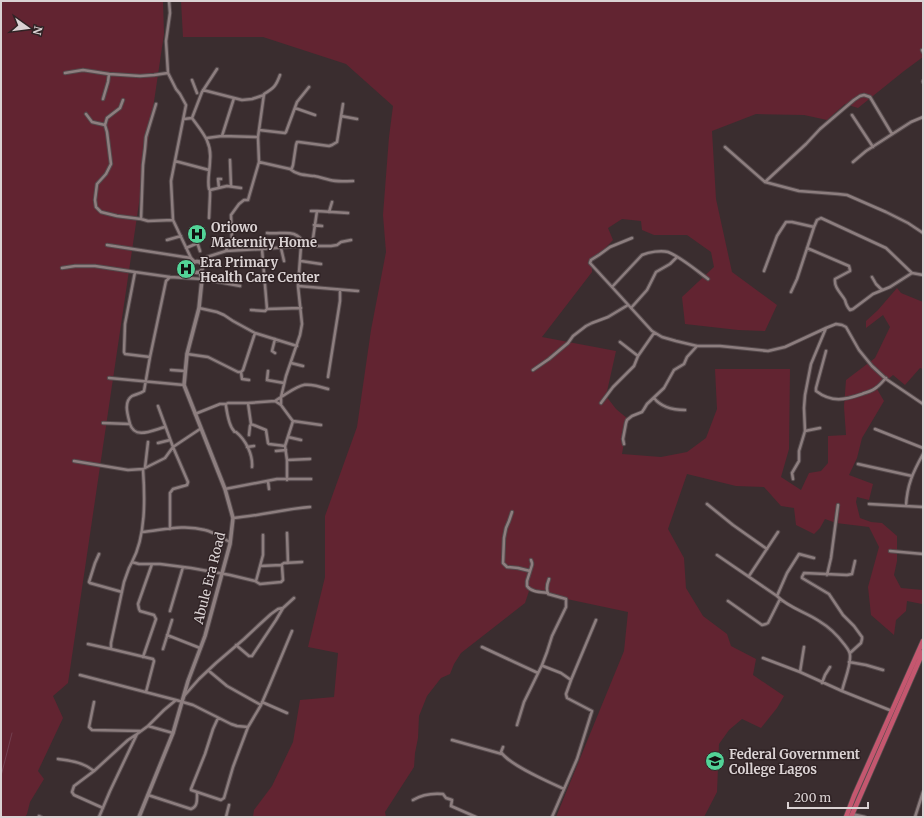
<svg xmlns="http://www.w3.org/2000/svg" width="924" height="818" font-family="Merriweather,serif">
<rect width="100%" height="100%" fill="#3a2d2f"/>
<path fill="#622431" d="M1 1H163L164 34 68 683 53 696 63 718 38 771 44 779 30 802 27 814 25 817H1Z
M181 1H923V57L904 71 858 108 845 104 827 120 804 115 756 114 712 131 716 199 732 272 777 305 765 331 738 330 685 324 682 297 714 267 711 252 687 235H654L642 230 641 221 622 219 608 228 613 240 592 262V272L542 337 616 351 606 396 616 409 628 419 622 454 661 457 687 452 706 438 717 409 715 369H790L789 449 781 477 801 490 809 473 821 471 828 463V436L846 435 844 407 846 380 875 358 890 327 883 315 866 328V321L878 310 897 288 901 293 923 302V369L920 368 905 385 893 375 877 389 884 401 862 438 857 458 849 475 873 484 869 500 857 497 856 502 860 518 871 522 882 523 897 536V561L894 575 901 588 923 590V616L922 604 907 601 906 611 896 620 894 635 871 615 868 587 879 547 869 527 836 523 825 519 820 528 814 534 796 525 794 508 781 506 764 487 736 486 687 474 668 529 684 558 686 588 703 616 727 634 731 646 756 659 753 675 784 696 777 708 761 728 742 719 729 730 719 744 717 792 704 817H556L624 651 628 612 529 591 525 603 461 653 454 664 450 674 441 678 427 696 419 716 418 738 415 753 414 767 385 812 386 817H253L254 810 272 786 293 742 300 700 334 697 338 653 308 647 325 577V516L357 427 371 330 386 252 383 215 389 137 393 106 346 64 263 37H183Z"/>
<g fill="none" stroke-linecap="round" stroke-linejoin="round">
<path stroke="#723f4f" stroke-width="1" d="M1 776 12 733"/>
<g stroke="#554a4c" stroke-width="4.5">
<path id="minor" d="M169 1 170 13 166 41 168 73 176 89 180 94 186 105 171 181 173 220 191 258 195 262
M922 50 923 52
M65 73 83 70 109 74
M192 80 197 93
M923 81V82
M203 90 242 100 252 99 264 95
M103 99 108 82 109 74 140 76 154 75 168 73
M295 108 315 115
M86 114 92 122 105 125 107 132 111 164 106 174 97 184 95 200 96 207 101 212 117 216 141 219 148 221 173 220
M852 115 873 147
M341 116 357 119
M192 118 202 92 217 69
M184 119 192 118C202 132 212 142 210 160 210 170 207 179 209 189L210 190 227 186 241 188
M105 125 107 118 120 108 123 100
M259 130 285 133 286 132 297 102 309 87
M222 136 234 98
M207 138 222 136 258 137
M725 147 765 182 799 191 838 194 847 195 886 212 908 223 923 233
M230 160 231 186
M175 161 209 170
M259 162 290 169 292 168 293 165 296 145 297 142H299L329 146 332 145 337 142 343 104
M853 162 866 151 911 122 923 117
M290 169C297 175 305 175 314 176 320 177 325 179 330 180 337 182 345 181 353 181
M765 182 806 144 820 129 854 100 860 96 864 95 870 97 892 134
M219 188 218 179H221
M311 211H317
M329 212 332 202
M209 218 210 196V190
M141 219 143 165 145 149 146 137 156 104
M314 225 322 226
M232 230 254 229
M267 233C283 235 296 227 305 245
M632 238 610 247 599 255 591 260 590 263 612 287 652 331 662 337 676 341 697 346H720L768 351 785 347 826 328 836 324 842 325 846 327 859 350 872 366 886 379 923 404
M167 240 181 236
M107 245 191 258
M312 245 317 211 348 213
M186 248 198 243
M281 248 284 261
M807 248 849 266 850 270V271L835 279C834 288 841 293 845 300 846 304 847 307 850 310L853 309 873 294 890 287 912 273
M262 249 267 309
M200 251 195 236 196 234 201 232
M226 251 228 245 232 242 231 215 239 204 244 200H248L259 162 258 137 264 94C274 88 276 86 280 75
M301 261 321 264
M200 262 207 257 226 251 262 249 301 246H331L337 245 341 242 351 240
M62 268 75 266H95L135 272
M764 271 777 236 786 222H792L814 227
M872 277 876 284 882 290
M298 286 358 291
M612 287 642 255C649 252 661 250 668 252 681 257 697 271 708 279
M791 292 797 279 814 227 817 220 821 218 886 248 912 273 923 275
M199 308 217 312 224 315 233 321 255 333 297 346
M631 308 647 290 656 272 670 264 677 257
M251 310 265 311 267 309 301 308
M275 339 272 351 275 353
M620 342 638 356
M826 351 816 388V391C832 403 845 400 862 394 867 392 873 391 877 387 880 385 883 381 886 378
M187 354 208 357 238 372H241
M150 357 125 354 124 352 125 324 135 272 170 277 202 279 240 286
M291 363 303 366
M171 370 185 371
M533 370 549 359 568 343 573 336 586 326 592 323 608 317 628 305
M268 371 267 380 284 383
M328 377 340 301V290
M109 378 184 385
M249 380 242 379 241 372 243 370 255 333
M654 398C661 407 674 410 685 410
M275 401 281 405 292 420 293 421 285 446 287 460V480
M248 403 251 424 266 430 268 443 269 444 285 446
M601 403 613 387 634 366 638 356 654 333
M281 405V397C302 384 303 381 328 389
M158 406 173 447 188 482 187 485 173 489 170 493V529
M195 414 220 404H226
M293 421 321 425
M103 423 130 424C135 440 153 430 165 427
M130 424C128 416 123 402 132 396 136 394 140 394 144 391L150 357 166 281 170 277
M875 429 923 448
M805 431 820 428
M249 435 250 426 251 424
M288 437 301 440
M158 443 170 440
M624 444 623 439 626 423 627 420 632 416 642 412 644 409 647 404 664 388 674 370 684 364 687 357 697 346
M247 447 254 446
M276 451 286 450
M287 460 310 459
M74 461 128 470 143 469 165 458 173 447 200 429
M858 464 912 476
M252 467C253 455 246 440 236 432 236 432 234 432 234 431 229 426 227 413 226 406V404L228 403H248L275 401 281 397 286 376 300 335 302 324 298 286 301 246
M145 468 148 442
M143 469C145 498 146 536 132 562L139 564H160L191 568 230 575 255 581H256L263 555V535
M793 479 792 473 799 461V451L805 431 804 408 805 395 811 364 826 328
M268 481 269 489
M225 489 277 479H311
M707 504 733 525 767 549
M869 504 923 507
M906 506C907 485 913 472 923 454
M512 512 509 521 506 528 504 538 503 563 507 567 518 568 530 571
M233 518C259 516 284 509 310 507
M142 532C163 530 184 524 205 530 214 532 222 538 230 542
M287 533 288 563
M890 551 923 554
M99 554 95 563 89 582 90 583 122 592
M717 555 777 596C789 608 806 612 819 621 829 627 838 636 844 644 847 648 850 651 850 655 851 666 844 681 842 691
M531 560 532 563V565L527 581V586C531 592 540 592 548 593
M132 562 129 568 124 582 111 643V649L153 659 154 661 146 692
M281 565 284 563 302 562
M827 575 831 558 838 505
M749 576 778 532
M255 581 260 584 281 582 283 580 282 566 281 565 260 566
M777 596 787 573 799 554 814 558
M728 601 762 625 766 624 768 623 780 599
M170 611 183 567
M167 635 200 648
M88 644 111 649
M236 645 249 656H252L276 620 283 608
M482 647 538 673
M163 649 172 620
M850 653 861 643 862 639V637L854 626 843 615 829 594 802 578V577L804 573 847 575 852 574 855 561
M143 657 156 619 154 615 140 611 139 609 138 604 152 564
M763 658 800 672 842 691 892 711
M849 662 866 665 883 670
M542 665 543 666 561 673 571 680 566 694 567 698 592 711 577 759 552 817
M209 671 227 686 261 705
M800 672 804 647
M80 675 176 700
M571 680 596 620
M822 683 825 675 830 667
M184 696 199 679 216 663 244 639 260 624 271 614 278 609 283 608 294 598
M94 702 89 727 92 730 141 731
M262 702 287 713
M218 718 213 729 205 754 191 789V790L221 800 224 798 233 767 248 727 261 705 270 684 292 631
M517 725 524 702 542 665 547 652 552 636 566 607V599L548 594C546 589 547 584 549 579
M148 726 173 733
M452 740 502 754
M503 747 501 752C509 765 549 782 564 789
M58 759C71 761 83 762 94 771
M148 795 191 809C198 807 197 799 197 793
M413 800C423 794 432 793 443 794L446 798 452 800 451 806 476 817
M103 808 74 795 72 792 74 786 94 771 128 740 137 734
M852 814 865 817
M39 816 41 817
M99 817 110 791 137 734 148 726 164 710 176 700 193 705 231 724 237 726 248 727
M226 817 229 805
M915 817 923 792"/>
</g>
<g stroke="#554a4c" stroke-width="5.5">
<path id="tertiary" d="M191.5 267a5.5 5.5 0 1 1 11 0a5.5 5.5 0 1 1-11 0Z
M139 817 173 733 188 681 205 636 230 544 233 518 225 489 184 385 187 354 199 308 202 279 200 272"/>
</g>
<g stroke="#554a4c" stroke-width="6">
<path id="trunk" d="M846 817 854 796 923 641
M851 817 923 652"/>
</g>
<use href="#minor" stroke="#8d7e7f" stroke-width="2.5"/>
<use href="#tertiary" stroke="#8d7e7f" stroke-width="3.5"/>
<use href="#trunk" stroke="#c4576f" stroke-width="4.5"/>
</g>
<defs>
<g id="hospital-disc" transform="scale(1)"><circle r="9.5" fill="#52d397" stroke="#302325"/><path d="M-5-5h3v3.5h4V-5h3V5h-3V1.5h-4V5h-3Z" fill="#111"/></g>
<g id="school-disc" transform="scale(1)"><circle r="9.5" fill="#52d397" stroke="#302325"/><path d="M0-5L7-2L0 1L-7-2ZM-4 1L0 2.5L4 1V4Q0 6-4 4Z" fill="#111"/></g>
</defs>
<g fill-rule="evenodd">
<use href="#hospital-disc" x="197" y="234"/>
<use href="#hospital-disc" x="186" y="269"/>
<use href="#school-disc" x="715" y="761"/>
</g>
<g text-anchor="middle" stroke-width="3" stroke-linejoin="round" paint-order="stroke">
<g font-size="13" font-weight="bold" fill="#dad2d3" stroke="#302325" text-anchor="start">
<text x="211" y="232">Oriowo<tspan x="211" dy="15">Maternity Home</tspan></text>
<text x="200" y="267">Era Primary<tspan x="200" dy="15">Health Care Center</tspan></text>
<text x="729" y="759">Federal Government<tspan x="729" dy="15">College Lagos</tspan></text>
</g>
<g font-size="13" fill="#dad2d3" stroke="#302325">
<text transform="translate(209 578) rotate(-76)" y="5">Abule Era Road</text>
</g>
</g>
<rect width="924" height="818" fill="none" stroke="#dad2d3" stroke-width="4"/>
<g transform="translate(28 28) rotate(104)" stroke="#302325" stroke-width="3" paint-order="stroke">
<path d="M0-3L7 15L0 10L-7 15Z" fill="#dad2d3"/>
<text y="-6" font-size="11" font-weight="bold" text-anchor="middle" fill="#dad2d3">N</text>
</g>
<path d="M788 802v6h80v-6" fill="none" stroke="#dad2d3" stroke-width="2"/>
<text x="794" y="802" font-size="12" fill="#dad2d3" stroke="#302325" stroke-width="3" paint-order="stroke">200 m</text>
</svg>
